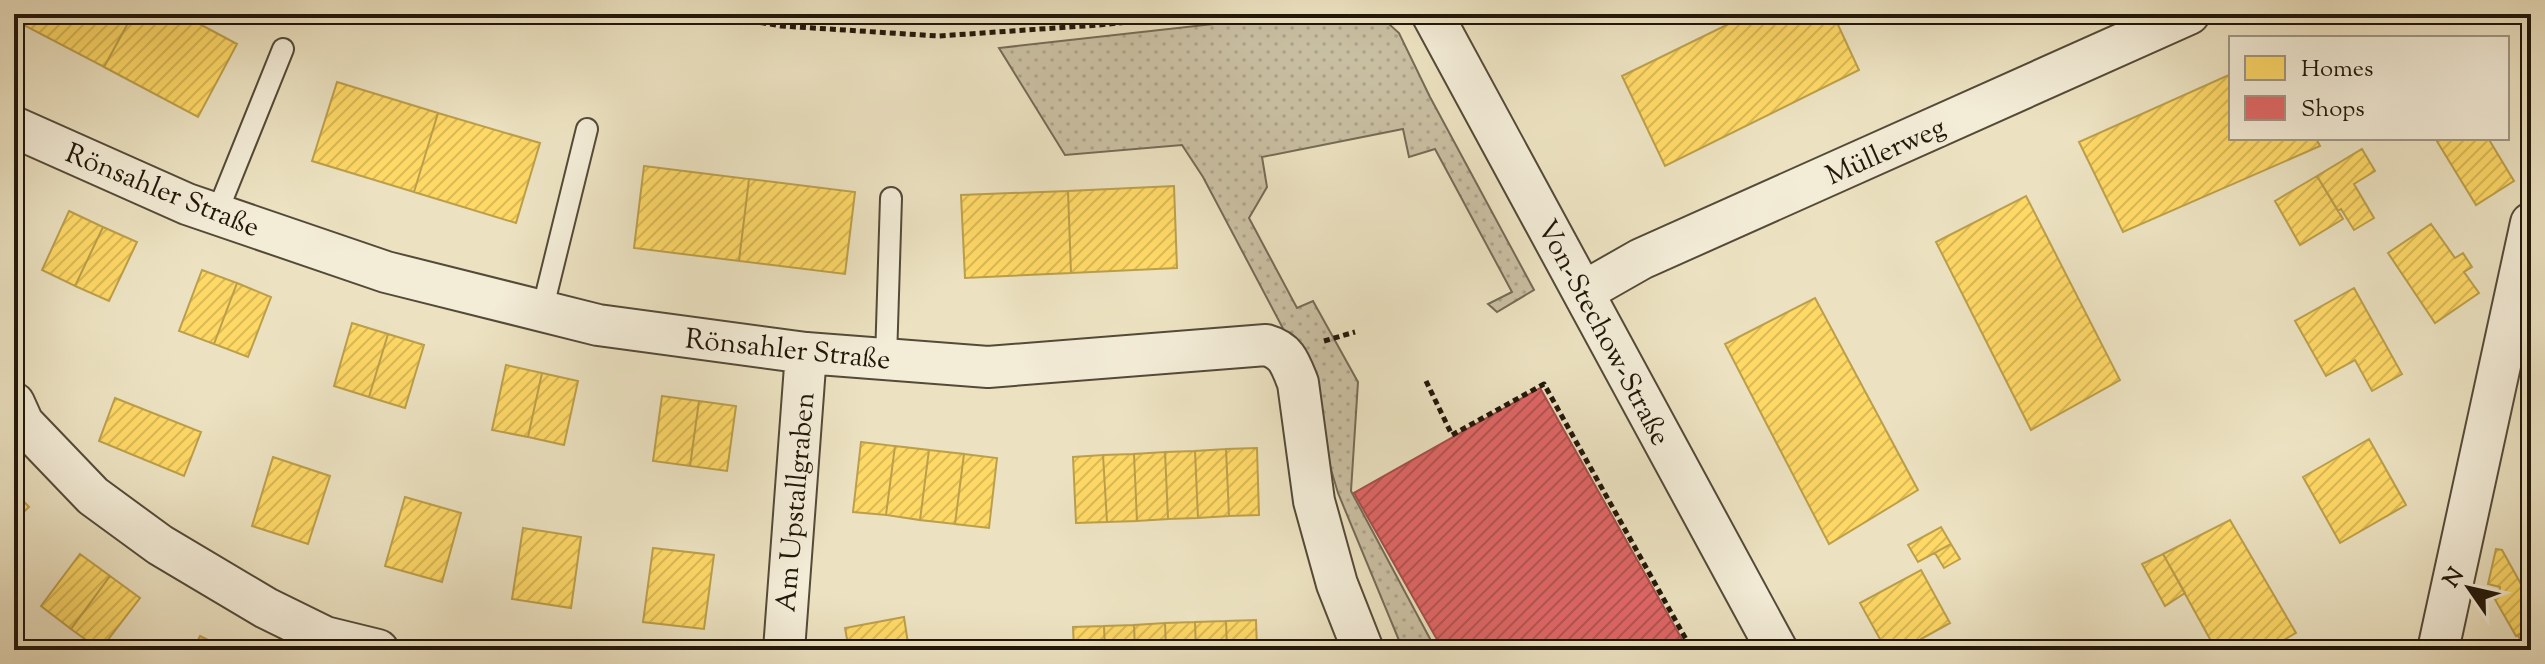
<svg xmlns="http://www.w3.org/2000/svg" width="2545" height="664" font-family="'Sorts Mill Goudy',serif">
<defs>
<pattern id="grass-dots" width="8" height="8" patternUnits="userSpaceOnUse" patternTransform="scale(2)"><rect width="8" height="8" fill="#c9bfa2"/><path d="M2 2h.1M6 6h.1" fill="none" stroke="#aca38a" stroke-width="1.8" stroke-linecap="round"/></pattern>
<pattern id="homes-hatch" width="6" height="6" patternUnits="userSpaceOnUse" patternTransform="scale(2)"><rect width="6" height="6" fill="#ffd966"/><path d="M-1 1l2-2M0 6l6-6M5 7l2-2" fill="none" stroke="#daba57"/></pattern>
<pattern id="shops-hatch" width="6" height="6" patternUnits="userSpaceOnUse" patternTransform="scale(2)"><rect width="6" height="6" fill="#e06666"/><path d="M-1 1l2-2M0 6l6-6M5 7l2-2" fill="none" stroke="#b55352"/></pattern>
</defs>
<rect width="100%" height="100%" fill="#ece2c1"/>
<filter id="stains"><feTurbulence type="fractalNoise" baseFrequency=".0025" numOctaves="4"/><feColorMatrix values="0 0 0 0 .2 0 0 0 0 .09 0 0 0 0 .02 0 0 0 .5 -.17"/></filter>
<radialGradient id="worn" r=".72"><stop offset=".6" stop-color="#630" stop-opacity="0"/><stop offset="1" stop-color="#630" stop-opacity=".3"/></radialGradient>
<path fill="url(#grass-dots)" stroke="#756b56" stroke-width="2" d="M1303 14H1378L1399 33 1430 97 1534 290 1497 312 1488 304 1512 292 1435 149 1409 157 1403 129 1262 157 1267 187 1249 218 1297 308 1313 301 1358 382 1351 491 1436 650H1403L1338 493 1297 355 1203 177 1182 145 1065 155 999 48Z"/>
<path fill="url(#homes-hatch)" stroke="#bc9f4a" stroke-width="2" d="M14 14H133L104 67 14 20Z
M133 14H181L237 44 198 117 104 67Z
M1749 14H1833L1859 70 1665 166 1622 76Z
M2231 74V138H2316L2320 146 2123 232 2079 142Z
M337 82 438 113 414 192 312 161Z
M438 113 540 143 516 223 414 192Z
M2435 138H2488L2514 181 2476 205Z
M2362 149 2375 171 2354 184 2374 218 2354 230 2341 209 2338 211 2317 176Z
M644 166 749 179 739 261 634 248Z
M2317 176 2343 219 2300 245 2275 201Z
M749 179 855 192 845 274 739 261Z
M1174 186 1177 268 1071 273 1068 191Z
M1068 191 1071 273 965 278 961 195Z
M2026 196 2120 380 2031 430 1936 242Z
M69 211 103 227 75 286 42 270Z
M2431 224 2455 258 2463 253 2472 267 2464 272 2479 293 2435 323 2388 253Z
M103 227 137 242 109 301 75 286Z
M202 270 237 283 214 344 179 331Z
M237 283 271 297 248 357 214 344Z
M2354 288 2402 374 2372 391 2355 360 2326 376 2295 321Z
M1815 298 1918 490 1829 544 1725 344Z
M352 323 388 334 369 397 334 386Z
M388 334 424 345 405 408 369 397Z
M506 365 542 373 528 437 492 430Z
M542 373 578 381 564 445 528 437Z
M662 396 699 401 690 466 653 461Z
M115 398 201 432 184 476 99 441Z
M699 401 736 406 727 471 690 466Z
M2369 439 2406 505 2340 543 2303 477Z
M861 442 895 446 886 515 853 512Z
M895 446 929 450 920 520 886 515Z
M1257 448 1259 515 1229 516 1226 449Z
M1226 449 1229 516 1198 518 1195 451Z
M929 450 964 454 955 524 920 520Z
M1195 451 1198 518 1168 519 1165 452Z
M1165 452 1168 519 1137 521 1134 454Z
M964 454 997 458 989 528 955 524Z
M1134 454 1137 521 1107 522 1103 455Z
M1103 455 1107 522 1076 523 1073 457Z
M273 457 330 476 308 544 252 526Z
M2531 490V533L2522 532Z
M14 491 29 507 14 521Z
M405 497 461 513 442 582 385 566Z
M2230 520 2296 633 2266 650H2216L2163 554Z
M1941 527 1951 544 1918 562 1908 545Z
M523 528 581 537 571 608 512 599Z
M1951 544 1960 559 1944 568 1935 553Z
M653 548 714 555 704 629 643 622Z
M2496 549 2502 550 2531 602V627L2516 636 2493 596 2499 593 2500 587 2488 584Z
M80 554 110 576 71 629 41 606Z
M2163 554 2185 593 2165 606 2142 564Z
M1921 570 1950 623 1921 639 1926 650H1886L1860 603Z
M110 576 140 598 100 650 71 629Z
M2531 577V602L2521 583Z
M904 617 909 650H849L845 628Z
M1256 620 1257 650H1227L1226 621Z
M1226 621 1227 650H1196L1195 622Z
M1195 622 1196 650H1166L1165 623Z
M1165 623 1166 650H1135L1134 625Z
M1134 625 1135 650H1105L1104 626Z
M1104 626 1105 650H1074L1073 627Z
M2531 627V650H2510L2508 647 2520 640 2518 635Z
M200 636 228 650H193Z"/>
<path fill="url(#shops-hatch)" stroke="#a74e4a" stroke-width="2" d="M1540 388 1688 650H1443L1354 493Z"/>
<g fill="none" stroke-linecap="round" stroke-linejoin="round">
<g stroke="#544a38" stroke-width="24">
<path id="service" d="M216 215 283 49
M542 311 587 129
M886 359 891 198"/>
</g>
<g stroke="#544a38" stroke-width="44">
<path id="minor" d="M1432 14 1777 650
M14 127 187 204 386 272 598 325 806 353 988 367 1266 345C1287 351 1290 363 1298 383L1314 501 1337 584 1363 650
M1583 292 1641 259 2189 14
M14 403 23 423 93 496 160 545 266 608 325 637 378 650
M784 650 806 353
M2438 650 2531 223"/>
</g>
<path stroke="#21170a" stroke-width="5" stroke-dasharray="6 4" stroke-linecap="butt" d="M711 14 781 26 939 36 1099 25 1207 14
M1324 341 1355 332
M1426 381 1452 435 1544 384 1692 650"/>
<use href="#service" stroke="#f3ecd7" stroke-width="20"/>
<use href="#minor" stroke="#f3ecd7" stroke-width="40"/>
</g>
<g text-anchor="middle" stroke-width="8" stroke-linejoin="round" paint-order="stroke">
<g font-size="28" fill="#21170a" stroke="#f3ecd7">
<text transform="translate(1885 150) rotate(-24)" y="10">Müllerweg</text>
<text transform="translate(163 189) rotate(22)" y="10">Rönsahler Straße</text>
<text transform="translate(1605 332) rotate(62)" y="10">Von-Stechow-Straße</text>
<text transform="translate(788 348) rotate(6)" y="10">Rönsahler Straße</text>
<text transform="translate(794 502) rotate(-85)" y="10">Am Upstallgraben</text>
</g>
</g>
<rect width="2545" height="664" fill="none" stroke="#ece2c1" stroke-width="48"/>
<rect x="16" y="16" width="2513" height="632" fill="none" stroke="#21170a" stroke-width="4"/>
<rect x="24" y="24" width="2497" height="616" fill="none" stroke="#21170a" stroke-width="2"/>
<rect x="2229" y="36" width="280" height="104" fill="#f3ecd7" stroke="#9f9785" stroke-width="2"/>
<rect x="2245" y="56" width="40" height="24" fill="#ffd966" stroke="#9f9785" stroke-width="2"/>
<text x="2301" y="76" font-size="24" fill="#21170a">Homes</text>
<rect x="2245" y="96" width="40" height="24" fill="#e06666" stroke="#9f9785" stroke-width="2"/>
<text x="2301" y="116" font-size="24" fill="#21170a">Shops</text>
<g transform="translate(2469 588) rotate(304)" stroke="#f3ecd7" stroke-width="6" paint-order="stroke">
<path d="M0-6L14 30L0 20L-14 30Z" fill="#21170a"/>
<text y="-12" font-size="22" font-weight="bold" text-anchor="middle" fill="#21170a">N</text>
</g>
<rect width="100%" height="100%" filter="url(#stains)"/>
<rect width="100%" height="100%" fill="url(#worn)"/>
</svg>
